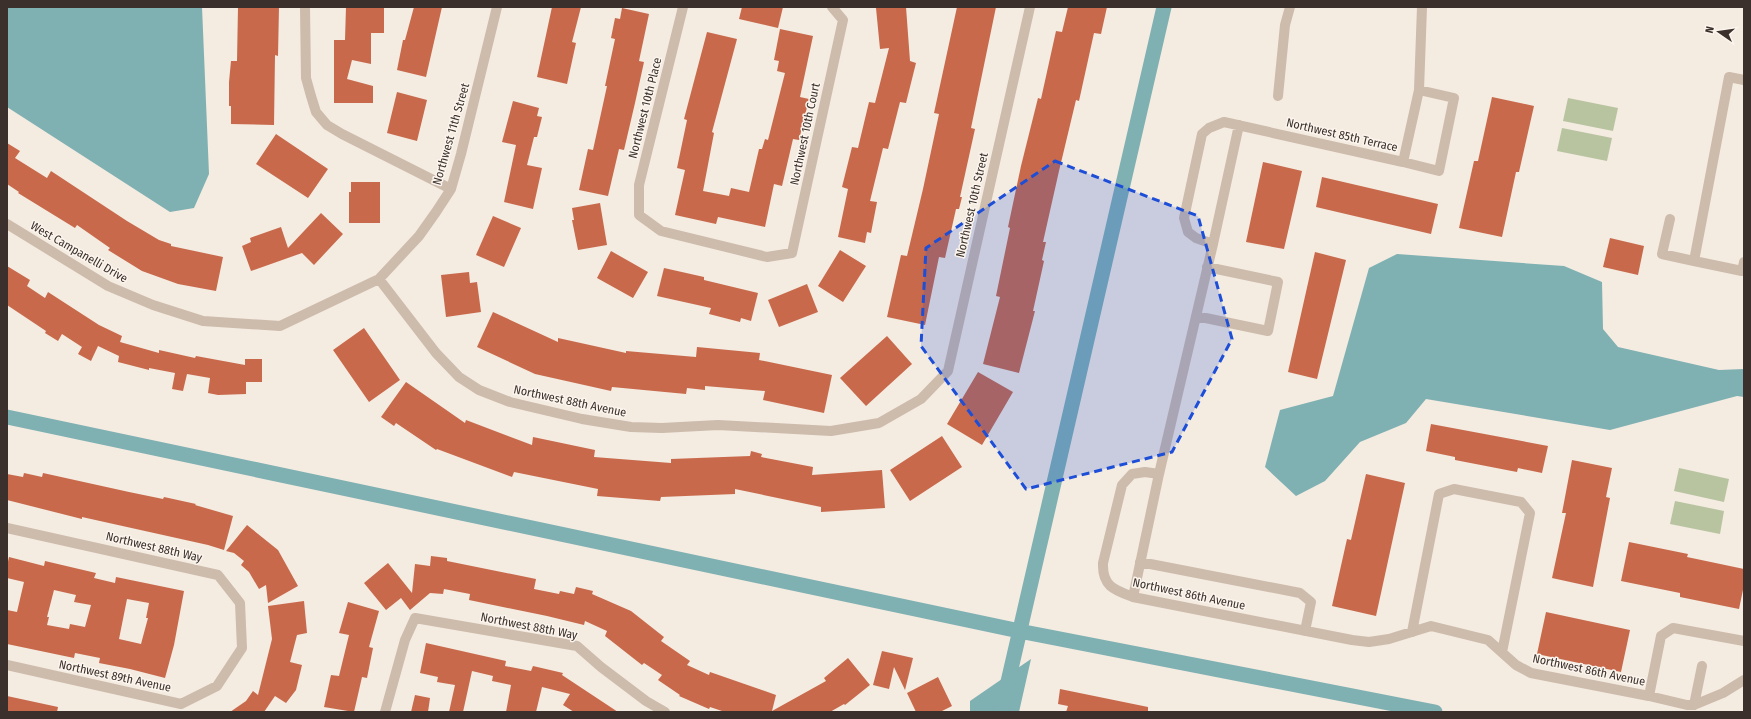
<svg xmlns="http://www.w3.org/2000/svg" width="1751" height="719" font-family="'Fira Sans Condensed',sans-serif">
<rect width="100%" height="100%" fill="#f4ebe1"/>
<path fill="#b8c4a0" d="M1568 98 1618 108 1613 131 1563 121Z
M1562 128 1612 138 1607 161 1557 151Z
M1679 468 1729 479 1724 502 1674 491Z
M1675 501 1724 511 1720 534 1670 524Z"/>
<path fill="#7fb0b2" d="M7 7H202L209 174 194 208 170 212 7 107Z
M1397 254 1564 266 1602 282 1603 329 1618 347 1719 370 1744 369V397L1737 396 1610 430 1426 399 1406 423 1360 442 1325 481 1296 496 1265 467 1280 410 1333 396 1369 268Z
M1031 659 1019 712H970V701Z"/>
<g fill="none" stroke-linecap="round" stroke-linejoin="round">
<path stroke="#7fb0b2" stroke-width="15" d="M7 417 1019 631 1435 712
M1001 712 1164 7"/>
</g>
<path fill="#c8694b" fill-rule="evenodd" d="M238 7H279L278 56 275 55 274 125 231 124V106H229V82L231 61H237Z
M346 7H384V33H371V64L352 60 347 79 373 86V103H334V40H345Z
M414 7H442L426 77 397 70 403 40H405Z
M552 7H581L572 42 576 43 567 84 537 77Z
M742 7H783L778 28 739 19Z
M906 7 910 61 916 63 906 103 900 102 888 149 883 148 870 201 877 202 871 233 867 232 865 243 838 237 848 189 842 187 852 147 858 148 869 102 875 103 889 48 880 49 876 8Z
M957 7H996L971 128 975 129 960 197H962L959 209H956L945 258 939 257 925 325 887 317 901 255 907 256 923 189 939 114 934 113Z
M1068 7H1107L1101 34 1094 33 1079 101 1076 100 1059 171 1043 242H1046L1042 260 1044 261 1033 311H1035L1019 373 983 364 1000 297 996 296 1010 228 1008 227 1021 166 1038 98 1041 99 1056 31 1062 32Z
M622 8 649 14 639 61 644 62 635 103 624 150 619 149 608 196 579 190 588 149 593 150 607 86H605L615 39 611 38 615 18 620 19Z
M780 29 813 36 800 97 809 99 799 140 793 139 782 186 774 184 765 227 718 217 716 224 675 215 685 170 677 168 687 120 684 119 707 32 737 39 712 132 714 133 703 191 729 196 731 188 749 192 759 149H762L765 139 768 140 785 73 777 71 779 61 774 60Z
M397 92 427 100 417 141 387 133Z
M1492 97 1534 106 1519 172H1516L1502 237 1459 228 1474 161H1478Z
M513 101 539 108 537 116 542 117 537 137H534L527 165 542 168 533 209 504 202 516 145 502 142Z
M276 134 328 169 308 198 256 164Z
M7 143 20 151 15 158 47 178 51 171 127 221 159 240 171 244V246L223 257 216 291 178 284 142 271 108 250 110 248 77 225 75 228 18 193 19 192 7 184Z
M1263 162 1302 171 1284 249 1246 242Z
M1322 177 1438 204 1431 234 1316 207Z
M351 182H380V223H349V192H351Z
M600 203 607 245 578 250 572 220H574L572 208Z
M321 213 343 234 314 265 302 253 251 271 242 246 251 242 250 238 281 227 288 248Z
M493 216 521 228 504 267 476 255Z
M1610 238 1644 246 1638 275 1603 267Z
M840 250 866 266 843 302 818 286Z
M611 251 648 272 633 298 597 278Z
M1315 252 1346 260 1317 379 1288 372Z
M7 266 30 280 27 286 45 298 48 292 99 325 122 336 120 342 159 353V350L195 358 196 356 245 365V359H262V382H246V394L218 395 208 393 210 378 187 374 183 391 172 389 175 373 149 368V370L118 362 119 356 98 346 91 361 78 354 82 347 62 334 58 341 45 333 46 331 7 305Z
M664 268 704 277V280L758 293 751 321 741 318 740 322 709 314 711 308 657 296Z
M469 272 470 283 477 282 481 312 446 317 441 275Z
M807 284 818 312 779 327 768 300Z
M493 312 558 342V338L626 353V351L696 357 697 347 760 353 759 360 832 375 824 413 763 400 765 391 705 386V390L687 388 686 394 612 387 611 391 535 374 477 347Z
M364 328 400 380 369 402 333 350Z
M887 336 912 364 866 406 840 378Z
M978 372 1013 392 982 445 947 424Z
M406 382 465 423 466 420 532 445 533 437 595 450 594 457 671 463V459L750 456 751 451 762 454 761 457 813 467 812 475 882 470 885 508 821 512V507L735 489V494L661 497 660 501 597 496 598 489 514 472 512 477 437 449 436 450 396 423 394 426 381 417Z
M1431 424 1548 446 1542 473 1518 468 1517 472 1455 460V457L1426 451Z
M942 436 962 467 910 501 890 470Z
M1572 460 1612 468 1606 497 1610 498 1593 587 1552 578 1566 513H1562Z
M24 473 42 477 43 473 129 492 163 499 164 497 196 504 195 505 233 516 224 550 208 545 82 517V519L7 500V474L23 477Z
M1366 474 1405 483 1376 616 1332 606 1347 539 1351 540Z
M247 525 278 550 298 586 268 603 266 585 259 589 249 572 241 565 244 561 234 553 226 551Z
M1629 542 1688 554 1687 557 1744 569V585L1739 609 1680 597V593L1621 581Z
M431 556 447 558V561L536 579 534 589 559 594 560 591 574 594 576 587 593 591 592 594 631 611 664 637 661 641 690 661 687 665 709 675 710 672 776 695 772 711 826 681 824 678 848 658 870 685 845 705 844 704 830 712H725L710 707 709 709 679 696 680 695 658 680 662 675 644 663 642 665 605 636 607 631 585 621 584 625 547 616 469 600 470 594 444 589 443 594 430 593 410 610 401 598 386 610 364 583 388 563 412 593 415 564 430 566Z
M9 557 44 566 45 561 96 573 94 578 115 583 116 577 184 591 174 645 165 678 130 669 99 663 100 658 75 653 74 658 7 644V610L17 612 24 582 7 578V566ZM54 590 76 595 74 602 91 605 85 627 70 624 69 629 47 625 49 617H47ZM127 599 149 603 146 618H148L141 644 119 639Z
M304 601 307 633 297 635 290 662 302 665 296 690 286 703 275 696 264 712H230L246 701 253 691 258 695 272 639 268 606Z
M348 602 379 611 369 647 373 648 367 678 362 677 354 712 324 707 331 675 339 676 349 635 339 633Z
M1546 612 1630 630 1621 672 1537 654Z
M426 643 506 661 505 666 531 671 533 666 563 673 562 675 618 712H574L563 705 570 694 542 687 536 712H506L511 685 492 681 493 676 472 671 463 712H449L455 685 437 682 438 677 420 673Z
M882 651 913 658 905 690 894 667 889 689 873 685Z
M938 677 952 706 940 712H916L907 693Z
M1060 689 1148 707V712H1066L1068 706 1058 704Z
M415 695 430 698 428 712H411Z
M7 696 58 707 57 712H7Z"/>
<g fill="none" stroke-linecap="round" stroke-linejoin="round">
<path stroke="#cdbbac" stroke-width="10" d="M305 7 306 78 311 96 316 112 327 125 342 134 451 189
M683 7 639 185V215L661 231 767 257 792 253 843 20 832 7
M1422 7 1419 90 1403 162 1224 122 1209 128 1202 134 1184 218 1188 232 1196 238 1213 244 1159 474 1145 472 1132 474 1122 485 1103 563C1102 586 1114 590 1133 597L1352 640 1369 642 1389 639 1431 626 1488 640 1516 665 1531 673 1649 696 1687 705H1694L1723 693 1744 680
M1744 80 1729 77 1694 261 1742 271 1744 262
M1278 96 1285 25 1290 7
M1403 162 1439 171 1454 98 1419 90
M1670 219 1662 254 1694 261
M7 224 108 286 153 305 203 321 280 326 379 279 419 236 436 212 451 189 461 154 497 7
M1213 244 1239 125
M379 279 436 353 459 377 479 390 510 402 582 419 631 427 662 428 718 425 831 431 879 423 921 399 948 371 1030 7
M1196 316 1268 331 1278 282 1207 267
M7 528 218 575 240 603 242 648 217 686 181 704 7 665
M1140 562 1300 593 1311 602 1305 631
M1133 597 1159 474
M1412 632 1439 494 1454 489 1521 502 1530 513 1502 652
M1649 696 1661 636 1673 628 1744 641
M1694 705 1702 666
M385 712 405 640 415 618 577 646 601 667 646 701 665 712"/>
</g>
<path fill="#1d4ed8" fill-opacity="0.2" stroke="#1d4ed8" stroke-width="3" stroke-dasharray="8 5" stroke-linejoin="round" d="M1055 161 1198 216 1232 339 1172 452 1026 489 921 346 926 248Z"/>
<g text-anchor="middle" stroke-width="3" stroke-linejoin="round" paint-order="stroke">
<g font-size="12" fill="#3b302b" stroke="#fbf5ee">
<text transform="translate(645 108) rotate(-76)" y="4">Northwest 10th Place</text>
<text transform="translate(451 134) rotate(-74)" y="4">Northwest 11th Street</text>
<text transform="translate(805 134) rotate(-78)" y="4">Northwest 10th Court</text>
<text transform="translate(1342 135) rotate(13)" y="4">Northwest 85th Terrace</text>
<text transform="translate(972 205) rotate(-77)" y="4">Northwest 10th Street</text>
<text transform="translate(79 252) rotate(30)" y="4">West Campanelli Drive</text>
<text transform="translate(570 401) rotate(12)" y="4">Northwest 88th Avenue</text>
<text transform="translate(154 547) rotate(13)" y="4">Northwest 88th Way</text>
<text transform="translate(1189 594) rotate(12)" y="4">Northwest 86th Avenue</text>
<text transform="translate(529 626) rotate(11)" y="4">Northwest 88th Way</text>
<text transform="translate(1589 670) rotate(12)" y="4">Northwest 86th Avenue</text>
<text transform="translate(115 676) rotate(12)" y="4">Northwest 89th Avenue</text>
</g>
</g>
<rect width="1751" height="719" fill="none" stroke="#3b302b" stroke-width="16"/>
<g transform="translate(1719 32) rotate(283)" stroke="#fbf5ee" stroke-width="3" paint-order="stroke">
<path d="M0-3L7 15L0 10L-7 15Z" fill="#3b302b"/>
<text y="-6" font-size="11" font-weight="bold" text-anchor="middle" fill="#3b302b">N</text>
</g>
</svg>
